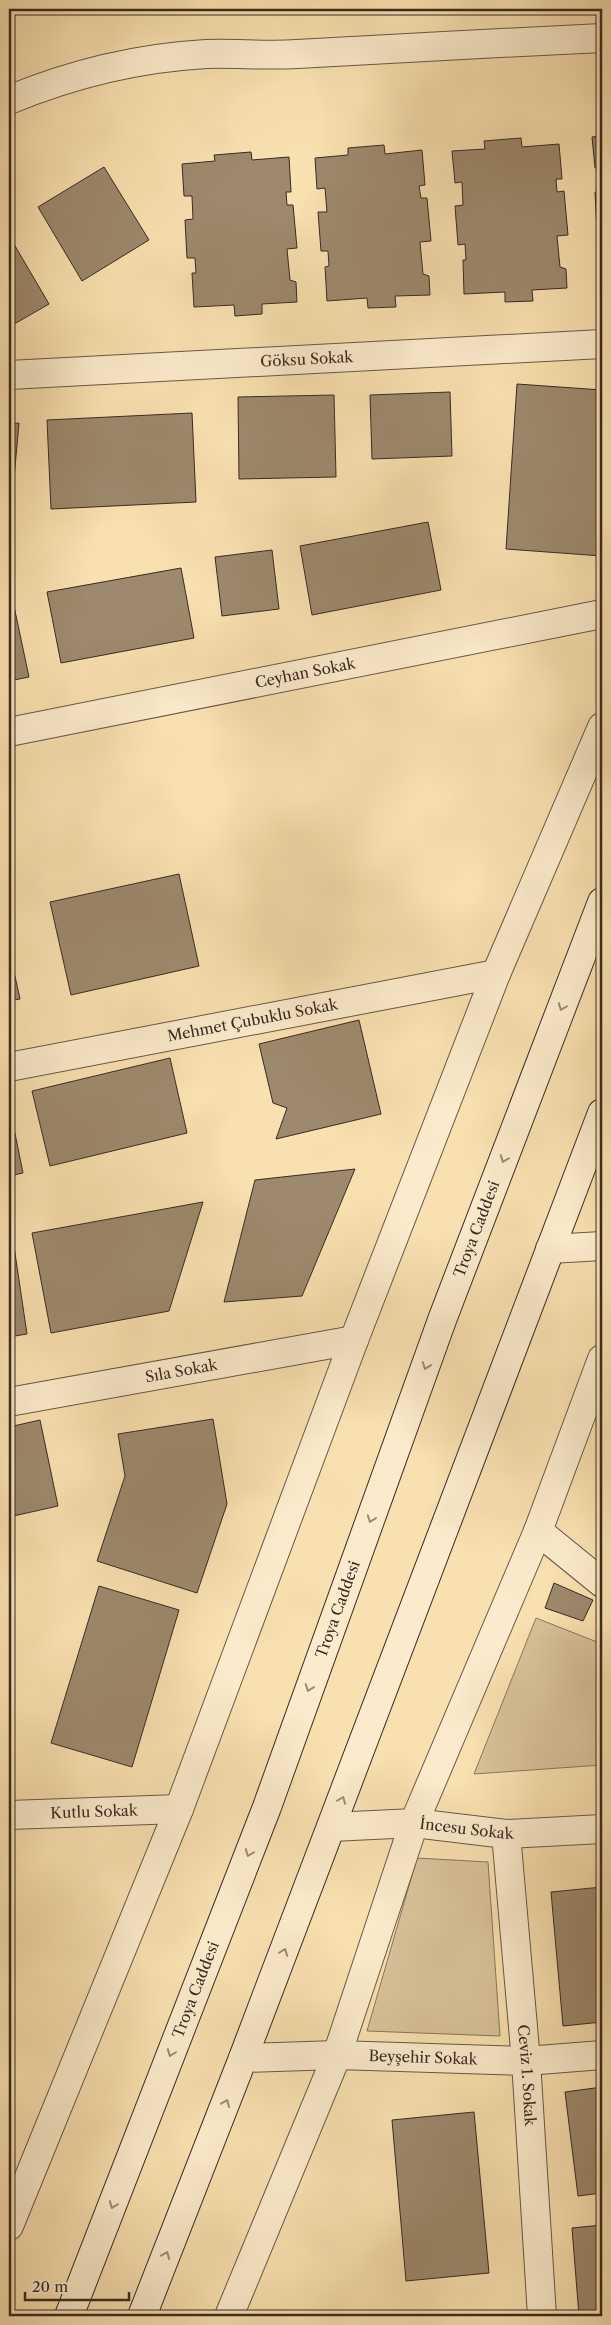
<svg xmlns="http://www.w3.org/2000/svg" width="611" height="2325" font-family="'Libre Caslon Text',serif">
<rect width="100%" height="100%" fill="#f9e0b0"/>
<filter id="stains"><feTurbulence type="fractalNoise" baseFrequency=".004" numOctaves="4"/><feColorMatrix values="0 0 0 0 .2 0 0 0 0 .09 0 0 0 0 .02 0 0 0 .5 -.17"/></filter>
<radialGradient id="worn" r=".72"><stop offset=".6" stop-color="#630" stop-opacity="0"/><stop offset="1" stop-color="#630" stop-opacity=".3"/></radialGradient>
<path fill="#d8c198" stroke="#88765e" d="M536 1618 597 1642 602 1670V1765L474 1774Z
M417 1858 488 1862 500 2036 367 2031Z"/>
<path fill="#9d896d" stroke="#392a24" d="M602 136V170V168H595L592 137Z
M521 138 522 147 559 144 562 179H556L557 192 564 191 568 235 557 236 560 267 566 269 567 288 532 290 533 301 505 302V292L464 294 463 260H466L465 244 458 245 455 206 463 205 462 182 455 183 452 151 485 149 484 141Z
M384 145 385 154 422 150 425 185 419 186 421 198H427L431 241 420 242 423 274 429 276 430 295 395 296 396 307 368 308 367 298 327 301 325 267 329 266 328 251H321L318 212H327L325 188 317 189 315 158 348 155V148Z
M251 152 252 160 289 157 291 192H286L287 205H293L297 248 287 249 290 280 296 282 297 302 262 304V314L235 316 234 305 194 307 192 273H196L195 258H187L185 220 193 219 192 196H184L182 164 215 161 214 155Z
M104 167 149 240 82 281 38 207Z
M595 192H602V230L597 231Z
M11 239 49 304 9 327V240Z
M517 384 602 390V556L506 549Z
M450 392 452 456 372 459 370 395Z
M334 395 336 477 239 479 238 397Z
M192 413 196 502 51 509 47 420Z
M19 423 9 533V424Z
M428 522 441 590 312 615 300 546Z
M272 550 279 609 222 616 215 557Z
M181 568 194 638 61 663 47 592Z
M11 592 29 677 9 681V593Z
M179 874 199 966 71 995 50 902Z
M9 949 20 999 9 1001Z
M359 1020 381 1114 276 1139 287 1108 273 1103 259 1044Z
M170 1058 187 1133 50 1166 32 1091Z
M9 1104 23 1173 9 1176Z
M355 1169 302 1296 224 1302 255 1180Z
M203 1202 169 1311 51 1333 32 1233Z
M12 1233 27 1334 9 1337V1234Z
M213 1419 227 1504 197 1593 97 1561 125 1476 118 1434Z
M40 1420 58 1506 9 1517V1427Z
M554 1583 593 1600 583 1621 545 1608Z
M99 1586 179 1610 132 1767 51 1743Z
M602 1887V2022L563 2026 551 1892Z
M602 2087V2193L578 2196 565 2092Z
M474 2112 489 2273 406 2281 392 2120Z
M602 2225V2316H579L572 2228Z"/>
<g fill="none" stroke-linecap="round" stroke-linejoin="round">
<g stroke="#695847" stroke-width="30">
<g id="minor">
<path d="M9 100C74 73 136 58 206 54 236 53 267 56 297 54 399 48 500 43 602 38"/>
<path id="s1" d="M9 375 602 344"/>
<path id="s2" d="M9 732 602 614"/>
<path id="s3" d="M9 1067 496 974"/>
<path d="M550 1249 602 1246"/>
<path id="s4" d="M9 1402 354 1340"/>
<path d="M538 1531 602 1583"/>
<path id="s5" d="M9 1815 179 1809"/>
<path id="s6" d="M332 1827 414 1823 506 1834 602 1829"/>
<path id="s7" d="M506 1834 526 2061 542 2316"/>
<path id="s8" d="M243 2058 337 2055 526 2061 602 2055"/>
<path d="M9 2226 179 1809 354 1340 496 974 602 727"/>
<path d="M229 2316 337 2055 414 1823 538 1531 602 1359"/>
</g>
</g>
<g stroke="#392a24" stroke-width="30">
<g id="secondary">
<path id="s9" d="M69 2316 267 1807 442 1320 602 902"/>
<path d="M142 2316 243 2058 602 1113"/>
</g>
</g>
<use href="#minor" stroke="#fbebcc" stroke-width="28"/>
<use href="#secondary" stroke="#fbebcc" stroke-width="28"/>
</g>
<defs><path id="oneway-chevron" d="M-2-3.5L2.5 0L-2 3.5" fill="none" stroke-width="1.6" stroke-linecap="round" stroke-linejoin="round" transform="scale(1.25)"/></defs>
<g stroke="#9a8a78">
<use href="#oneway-chevron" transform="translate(562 1007) rotate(111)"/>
<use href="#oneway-chevron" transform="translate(504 1159) rotate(111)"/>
<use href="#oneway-chevron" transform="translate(426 1366) rotate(110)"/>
<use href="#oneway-chevron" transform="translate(371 1519) rotate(110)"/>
<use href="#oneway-chevron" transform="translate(309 1688) rotate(110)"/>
<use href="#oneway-chevron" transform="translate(342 1800) rotate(-69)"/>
<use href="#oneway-chevron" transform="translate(249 1853) rotate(111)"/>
<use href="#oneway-chevron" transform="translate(284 1952) rotate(-69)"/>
<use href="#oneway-chevron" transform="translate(171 2053) rotate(111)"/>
<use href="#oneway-chevron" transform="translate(226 2103) rotate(-68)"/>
<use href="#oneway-chevron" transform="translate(113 2205) rotate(111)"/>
<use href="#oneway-chevron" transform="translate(166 2255) rotate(-68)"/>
</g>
<g text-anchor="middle" stroke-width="4" stroke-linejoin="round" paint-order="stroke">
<g font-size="15" fill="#392a24" stroke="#fbebcc">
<text dy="5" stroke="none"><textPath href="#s1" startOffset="298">Göksu Sokak</textPath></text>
<text dy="5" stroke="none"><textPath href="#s2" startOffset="302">Ceyhan Sokak</textPath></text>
<text dy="5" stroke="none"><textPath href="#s3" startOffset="248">Mehmet Çubuklu Sokak</textPath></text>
<text dy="5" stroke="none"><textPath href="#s9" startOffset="1161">Troya Caddesi</textPath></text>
<text dy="5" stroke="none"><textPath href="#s4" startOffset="175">Sıla Sokak</textPath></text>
<text dy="5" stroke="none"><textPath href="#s9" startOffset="756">Troya Caddesi</textPath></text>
<text dy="5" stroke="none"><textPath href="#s5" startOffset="85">Kutlu Sokak</textPath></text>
<text dy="5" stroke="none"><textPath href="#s6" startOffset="135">İncesu Sokak</textPath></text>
<text dy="5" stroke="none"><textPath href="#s9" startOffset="350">Troya Caddesi</textPath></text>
<text dy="5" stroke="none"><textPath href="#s8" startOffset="180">Beyşehir Sokak</textPath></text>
<text dy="5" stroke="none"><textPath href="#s7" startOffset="242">Ceviz 1. Sokak</textPath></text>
</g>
</g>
<rect width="611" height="2325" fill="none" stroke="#f9e0b0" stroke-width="30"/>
<rect x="10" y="10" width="591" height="2305" fill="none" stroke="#392a24" stroke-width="2.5"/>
<rect x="15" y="15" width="581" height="2295" fill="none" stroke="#392a24"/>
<path d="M25 2292v8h104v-8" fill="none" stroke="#392a24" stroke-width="2.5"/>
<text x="32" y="2292" font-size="15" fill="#392a24" stroke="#fbebcc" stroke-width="4" paint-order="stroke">20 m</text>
<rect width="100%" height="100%" filter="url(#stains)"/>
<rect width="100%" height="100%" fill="url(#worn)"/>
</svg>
